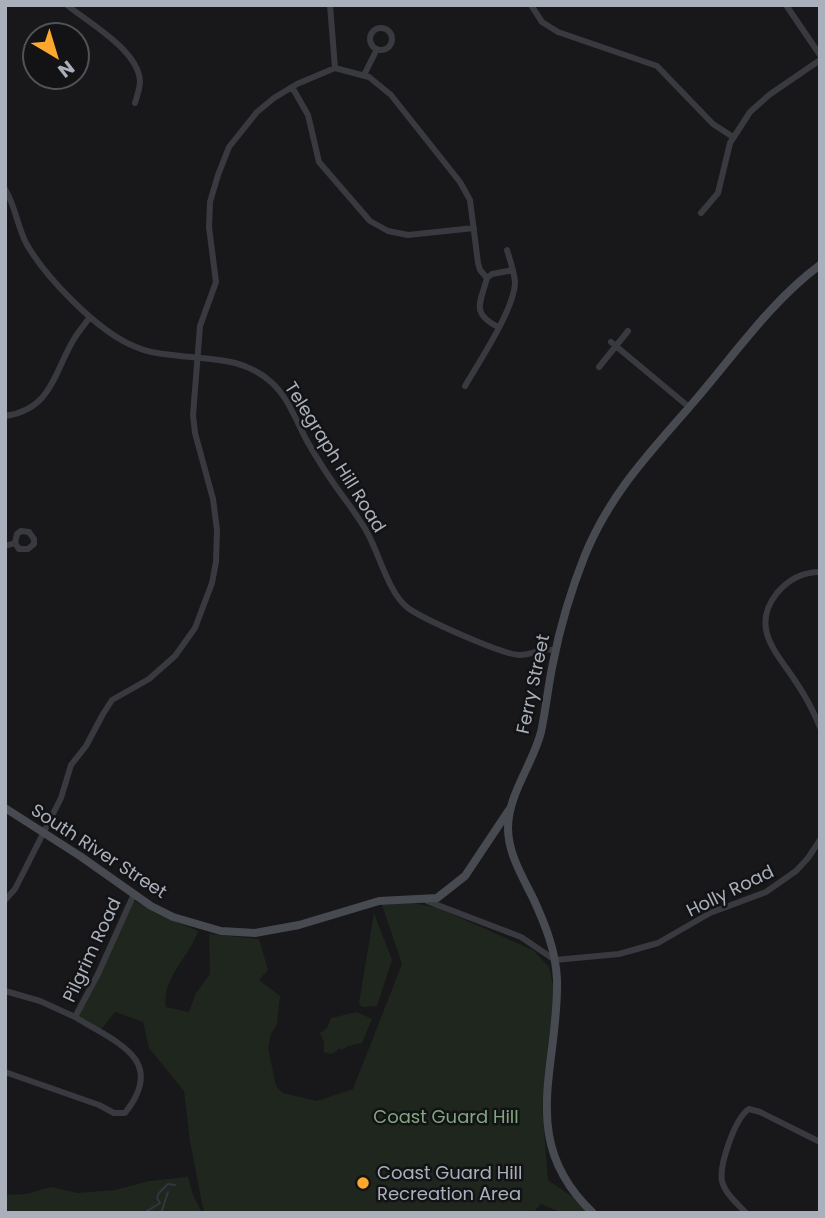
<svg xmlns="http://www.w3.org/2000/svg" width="825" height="1218" font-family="Poppins,sans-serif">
<rect width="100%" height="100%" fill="#18181a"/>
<path fill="#1e261e" d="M135 901 157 914 198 931C190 957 161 978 166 1007L189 1012 196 993 210 974 209 934 259 939 268 970 259 980 280 996 277 1024 271 1034 268 1048 276 1086 283 1093 317 1101 353 1089 402 964 382 905 413 903 438 908 533 950 549 967 555 994 542 1106 548 1180 583 1204 586 1213H562L541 1204 533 1213H204L190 1142 184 1091 149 1048 143 1022 115 1012 99 1032 75 1017 129 904Z
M374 913 392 960 377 1006 362 1007 359 1003Z
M357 1012 372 1019 362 1043 348 1046 342 1050 340 1048 332 1054 324 1052V1042L320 1033 327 1028 331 1018Z
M188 1177 193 1195 202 1213H5V1195L26 1194 51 1187 77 1193 115 1190 149 1181Z"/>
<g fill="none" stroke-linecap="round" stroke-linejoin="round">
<path stroke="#2d393f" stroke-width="2" d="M144 1213 160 1203 157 1198 159 1193 168 1184 175 1185
M161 1213 168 1192"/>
<path stroke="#393a40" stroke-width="6" d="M67 5C89 23 138 50 140 81 140 88 137 96 135 103
M330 5 335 68
M531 5 542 22 558 32 657 66 713 124 733 137
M786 5 820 55
M370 39a11 11 0 1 1 22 0a11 11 0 1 1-22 0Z
M364 75 377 49
M292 87 308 115 319 162 370 221 388 231 408 235 474 228
M5 189C15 205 17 225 26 243 45 277 99 333 136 347 147 352 160 354 172 355 208 360 242 356 271 382 289 398 296 421 307 441 315 455 323 468 332 481 344 499 358 515 368 534 379 554 389 594 408 608 423 619 501 654 519 655 532 656 543 646 555 651
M701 213 718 193 730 143 750 112 769 95 820 60
M487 278 492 274 513 270
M611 342 689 407
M599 367 628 331
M465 386C479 362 515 308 515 282 514 271 510 260 507 250
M5 416C52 409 53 374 74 339 79 331 85 324 90 317
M5 546 15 543 17 534 21 531 29 532 34 539V544L28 549H19L15 543
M820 572C803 572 788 580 777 593 750 627 776 652 794 679 805 695 813 710 820 727
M5 900 15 889 61 798 71 765 86 746 103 714 112 700 149 679 175 656 195 628 212 583 216 562 217 530 213 499 195 433 193 415 200 326 216 282 209 227 210 202 218 175 229 147 257 112 274 98 297 84 335 68 369 77 391 95 460 182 470 200 478 263 480 270 487 278C480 304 471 313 498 327
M427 901 521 937 555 960 619 954 658 943 710 913 766 892 796 871 808 858 820 840
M5 991 40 1001 75 1017 98 974 134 894
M5 1072 99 1105 114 1113H125C168 1059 115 1042 75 1017
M746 1213C738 1204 725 1194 722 1181 719 1165 735 1118 749 1109L760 1112 820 1142"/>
<path stroke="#474a50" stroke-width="8" d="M5 808 80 856 151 906 173 917 221 931 255 933 299 925 379 901 437 898 465 876 509 810
M593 1213C516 1140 559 1068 557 980 556 951 545 924 533 898 522 876 508 853 508 828 508 794 533 764 541 732 546 709 548 686 553 663 560 627 571 590 585 555 613 487 657 446 703 391 740 347 774 299 820 265"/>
</g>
<circle fill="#fca82e" stroke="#131315" stroke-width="2.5" cx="363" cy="1183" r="7"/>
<g text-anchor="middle" stroke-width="5" stroke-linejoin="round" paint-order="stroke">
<g font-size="18" fill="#aab0bb" stroke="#131315">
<text transform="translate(335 457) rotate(58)" y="6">Telegraph Hill Road</text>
<text transform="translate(533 684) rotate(-78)" y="6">Ferry Street</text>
<text transform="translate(99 851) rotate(33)" y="6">South River Street</text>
<text transform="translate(730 891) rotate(-26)" y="6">Holly Road</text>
<text transform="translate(92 950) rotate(-65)" y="6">Pilgrim Road</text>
</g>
<g font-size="18" fill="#80a780" stroke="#131315">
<text x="446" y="1123">Coast Guard Hill</text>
</g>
<g font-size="18" fill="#aab0bb" stroke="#131315" text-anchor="start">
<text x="377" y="1179">Coast Guard Hill<tspan x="377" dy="21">Recreation Area</tspan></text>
</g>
</g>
<rect width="825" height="1218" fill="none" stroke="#aab0bb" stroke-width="14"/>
<g transform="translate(56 56) rotate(142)"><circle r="33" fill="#131315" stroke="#4f5257" stroke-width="2"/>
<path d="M0-5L12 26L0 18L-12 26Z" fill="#fca82e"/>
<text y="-10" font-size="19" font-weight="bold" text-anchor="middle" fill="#aab0bb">N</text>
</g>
</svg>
